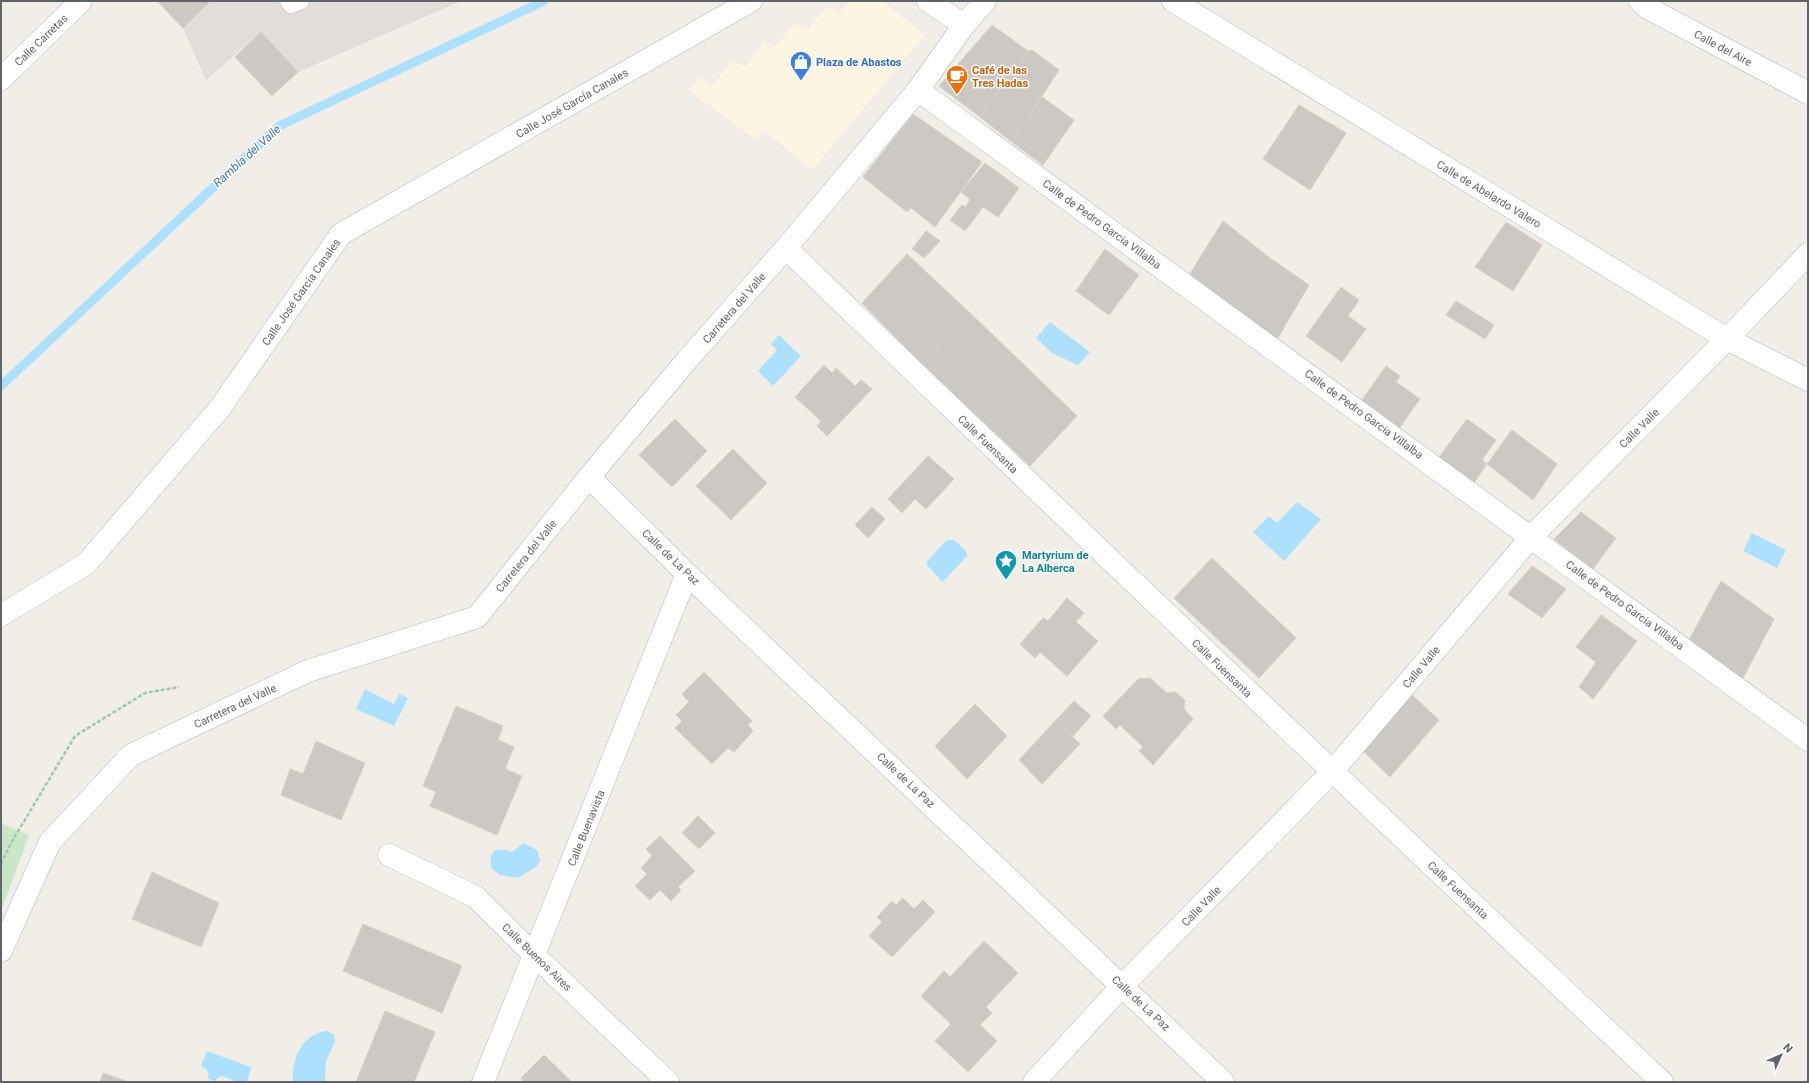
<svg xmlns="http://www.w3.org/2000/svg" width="1809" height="1083" font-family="Roboto,sans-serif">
<rect width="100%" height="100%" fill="#f1eee8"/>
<path fill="#fdf4e1" d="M850 1H882L925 35 812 170 763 129 755 139 690 91 699 77 712 86 732 61 746 67 764 41 774 47 795 24 807 30 828 6 839 13Z"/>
<path fill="#e0ddda" d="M210 1H461L298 72 261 32 206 80 183 28Z"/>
<path fill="#c9e7c6" d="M1 823 29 835 1 911Z"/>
<path fill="#ade0fc" d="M1050 322 1090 352 1078 365 1052 353 1036 338Z
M779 335 801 356 773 386 758 371 777 350 771 344Z
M1297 502 1321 519 1284 561 1253 532 1269 516 1277 523Z
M1752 533 1786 550 1777 568 1743 551Z
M947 540H954L966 551 967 556 944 581H941L927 565V561Z
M365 689 394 704 399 694 408 698 394 726 356 709Z
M524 843 537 850 540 861 536 867 518 878 500 875 492 869C487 851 496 846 512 852Z
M327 1031 334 1035 335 1042 326 1061 325 1082H293C291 1060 302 1033 327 1031Z
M207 1051 251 1067 247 1082H237L222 1076 217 1078 216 1081 208 1079C209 1072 208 1069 201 1066Z"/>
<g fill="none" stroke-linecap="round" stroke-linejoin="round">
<path stroke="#ade0fc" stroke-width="9" d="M1 386 279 126 544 1"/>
</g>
<path fill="#ccc9c5" stroke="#d5d0c7" d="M157 1H210L183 28Z
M992 25 1028 51 980 117 939 86Z
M261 32 298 72 272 96 235 57Z
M1032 50 1059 70 1012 142 980 117 1028 51Z
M1042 97 1074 120 1043 165 1012 142Z
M1299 105 1346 133 1310 190 1263 159Z
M913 114 982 162 935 227 911 208 907 212 863 177Z
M985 163 1019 188 998 217 983 207 965 231 950 220 962 205 966 207 970 199 961 192Z
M1223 221 1270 258 1235 311 1188 277Z
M1506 222 1542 245 1513 291 1475 267Z
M926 231 940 241 924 258 912 249Z
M1105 249 1139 275 1109 315 1076 291Z
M907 254 969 312 921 363 862 303Z
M1270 258 1309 285 1276 341 1235 311Z
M1341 287 1359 300 1348 316 1366 329 1342 362 1306 336Z
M1456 301 1494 325 1485 339 1446 315Z
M969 312 1017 358 969 408 921 363Z
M1017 358 1077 416 1030 466 969 408Z
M824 365 832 373 836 368 855 386 861 380 872 389 827 436 817 426 821 421 795 397Z
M1386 366 1400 376 1396 382 1420 399 1398 430 1360 403Z
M675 419 707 451 672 487 639 455Z
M1467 419 1496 440 1482 460 1487 464 1473 484 1438 459Z
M1512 430 1557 464 1533 500 1487 464Z
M733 449 767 483 731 520 696 486Z
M928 456 954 479 926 509 915 499 902 513 888 499Z
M872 507 885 519 868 538 855 525Z
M1581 512 1616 538 1593 569 1554 539Z
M1212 558 1296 638 1259 678 1174 598Z
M1532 566 1566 589 1542 618 1508 594Z
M1721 581 1774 619 1742 680 1689 640Z
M1067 598 1084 613 1076 622 1098 641 1067 676 1040 652 1035 658 1020 644 1043 618 1048 621Z
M1601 615 1637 641 1593 699 1579 687 1596 662 1576 647Z
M704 672 752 721 748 725 753 731 734 752 728 748 712 764 675 728 682 721 676 715 689 702 682 694Z
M1150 678 1167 693 1175 692 1185 700 1184 709 1193 719 1153 765 1139 751 1143 747 1120 725 1116 729 1103 716 1138 679Z
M1412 695 1439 720 1390 777 1358 746Z
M1074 701 1091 716 1073 736 1056 720Z
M975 704 1007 736 967 779 935 746Z
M456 706 503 726 498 740 514 747 505 769 522 776 497 835 430 806 436 792 423 786Z
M1056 720 1080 744 1042 784 1019 760Z
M316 741 365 763 341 820 281 795 290 769 303 774Z
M698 816 715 833 699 849 682 833Z
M660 836 695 871 678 887 681 890 671 901 660 890 650 900 635 886 647 874 641 868 652 856 646 849Z
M152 872 219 903 201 947 132 919Z
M903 898 914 909 923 900 935 912 892 957 869 936 882 922 877 917 892 901 896 905Z
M363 924 462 966 442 1013 343 971Z
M984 941 1018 973 986 1007 992 1013 980 1025 997 1041 968 1072 935 1041 951 1024 921 996 944 971 950 977Z
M385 1011 435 1032 414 1082H356Z
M544 1055 572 1082H524L521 1078Z
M103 1073 128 1082H100Z"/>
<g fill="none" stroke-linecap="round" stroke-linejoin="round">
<g stroke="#b5b8bc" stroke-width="17">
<path id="lane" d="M288 1 291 5 301 1"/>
</g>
<g stroke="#b5b8bc" stroke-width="23">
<path id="street" d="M928 1 964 25
M1173 1 1727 339 1808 380
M1640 1 1646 7 1808 93
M1 79 81 1
M918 90 1808 740
M786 248C1076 529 1368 806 1662 1082
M589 477 687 574 1223 1082
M1 615 86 564 220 408 341 234 751 1
M389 855 476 897 535 956 668 1082
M1 951 50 842 131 755 308 671 477 617 589 477 687 360 786 248 918 90 964 25 985 1
M483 1082 687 574
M1034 1082 1122 986 1332 772 1532 536 1727 339 1808 254"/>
</g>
<path stroke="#a0c8a8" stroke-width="2.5" stroke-dasharray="4 2" stroke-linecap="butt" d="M1 864 11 843 75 736 145 693 179 687"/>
<use href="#lane" stroke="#fff" stroke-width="16"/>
<use href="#street" stroke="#fff" stroke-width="22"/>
</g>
<defs>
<g id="shop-pin" transform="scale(1.15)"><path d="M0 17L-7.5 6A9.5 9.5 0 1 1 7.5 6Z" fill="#3f7fe0" stroke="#fff"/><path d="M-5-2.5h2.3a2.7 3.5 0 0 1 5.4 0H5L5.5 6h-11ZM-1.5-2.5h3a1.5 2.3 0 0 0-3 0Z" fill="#fff"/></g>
<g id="cafe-pin" transform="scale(1.15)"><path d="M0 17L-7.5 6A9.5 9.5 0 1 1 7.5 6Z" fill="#e8710a" stroke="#fff"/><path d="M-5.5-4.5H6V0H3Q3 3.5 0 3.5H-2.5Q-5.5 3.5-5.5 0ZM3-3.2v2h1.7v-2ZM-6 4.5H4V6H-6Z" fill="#fff"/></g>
<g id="sight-pin" transform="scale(1.15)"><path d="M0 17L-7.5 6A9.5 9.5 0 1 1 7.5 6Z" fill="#0f9aa8" stroke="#fff"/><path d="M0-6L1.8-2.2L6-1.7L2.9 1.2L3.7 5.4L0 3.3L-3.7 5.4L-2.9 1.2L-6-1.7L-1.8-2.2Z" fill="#fff"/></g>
</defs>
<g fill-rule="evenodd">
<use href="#shop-pin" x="801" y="62"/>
<use href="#cafe-pin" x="957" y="76"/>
<use href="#sight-pin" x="1006" y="561"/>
</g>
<g text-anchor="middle" stroke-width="3" stroke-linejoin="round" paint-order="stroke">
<g font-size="11" fill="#5f6468" stroke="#fff">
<text transform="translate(41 40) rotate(-44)" y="4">Calle Carretas</text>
<text transform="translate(1723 48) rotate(28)" y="4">Calle del Aire</text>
<text transform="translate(572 103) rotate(-30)" y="4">Calle José García Canales</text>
<text transform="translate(1489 194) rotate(31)" y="4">Calle de Abelardo Valero</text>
<text transform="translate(1102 224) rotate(36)" y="4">Calle de Pedro Garcia Villalba</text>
<text transform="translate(301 292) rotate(-55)" y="4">Calle José García Canales</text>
<text transform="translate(734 308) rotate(-49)" y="4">Carretera del Valle</text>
<text transform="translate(1364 414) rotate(36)" y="4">Calle de Pedro Garcia Villalba</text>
<text transform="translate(1639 428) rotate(-45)" y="4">Calle Valle</text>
<text transform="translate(988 444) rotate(44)" y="4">Calle Fuensanta</text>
<text transform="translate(526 556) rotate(-51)" y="4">Carretera del Valle</text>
<text transform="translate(671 557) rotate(44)" y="4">Calle de La Paz</text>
<text transform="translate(1625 605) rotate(36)" y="4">Calle de Pedro Garcia Villalba</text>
<text transform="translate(1421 667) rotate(-50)" y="4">Calle Valle</text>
<text transform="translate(1222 668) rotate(44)" y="4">Calle Fuensanta</text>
<text transform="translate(235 706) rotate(-25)" y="4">Carretera del Valle</text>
<text transform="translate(906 780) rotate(43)" y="4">Calle de La Paz</text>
<text transform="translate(586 828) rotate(-68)" y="4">Calle Buenavista</text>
<text transform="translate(1458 890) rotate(43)" y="4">Calle Fuensanta</text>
<text transform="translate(1201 906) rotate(-46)" y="4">Calle Valle</text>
<text transform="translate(537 957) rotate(44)" y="4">Calle Buenos Aires</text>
<text transform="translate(1141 1003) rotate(43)" y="4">Calle de La Paz</text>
</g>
<g font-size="11" font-weight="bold" fill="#366cbe" stroke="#fff" text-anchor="start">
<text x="816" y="66">Plaza de Abastos</text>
</g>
<g font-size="11" font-weight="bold" fill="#c56008" stroke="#fff" text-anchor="start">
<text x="972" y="74">Café de las<tspan x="972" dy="13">Tres Hadas</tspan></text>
</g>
<g font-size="11" font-weight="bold" fill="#0d838f" stroke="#fff" text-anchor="start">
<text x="1022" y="559">Martyrium de<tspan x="1022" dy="13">La Alberca</tspan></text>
</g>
<g font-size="12" font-style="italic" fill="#42769e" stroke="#fff">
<text transform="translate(247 156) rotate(-42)" y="4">Rambla del Valle</text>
</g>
</g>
<rect width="1809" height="1083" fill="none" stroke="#5f6468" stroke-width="4"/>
<g transform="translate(1781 1055) rotate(45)" stroke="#ffffff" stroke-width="3" paint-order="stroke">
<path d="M0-3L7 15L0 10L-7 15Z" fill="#5f6468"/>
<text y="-6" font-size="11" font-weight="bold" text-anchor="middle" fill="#5f6468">N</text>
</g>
</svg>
